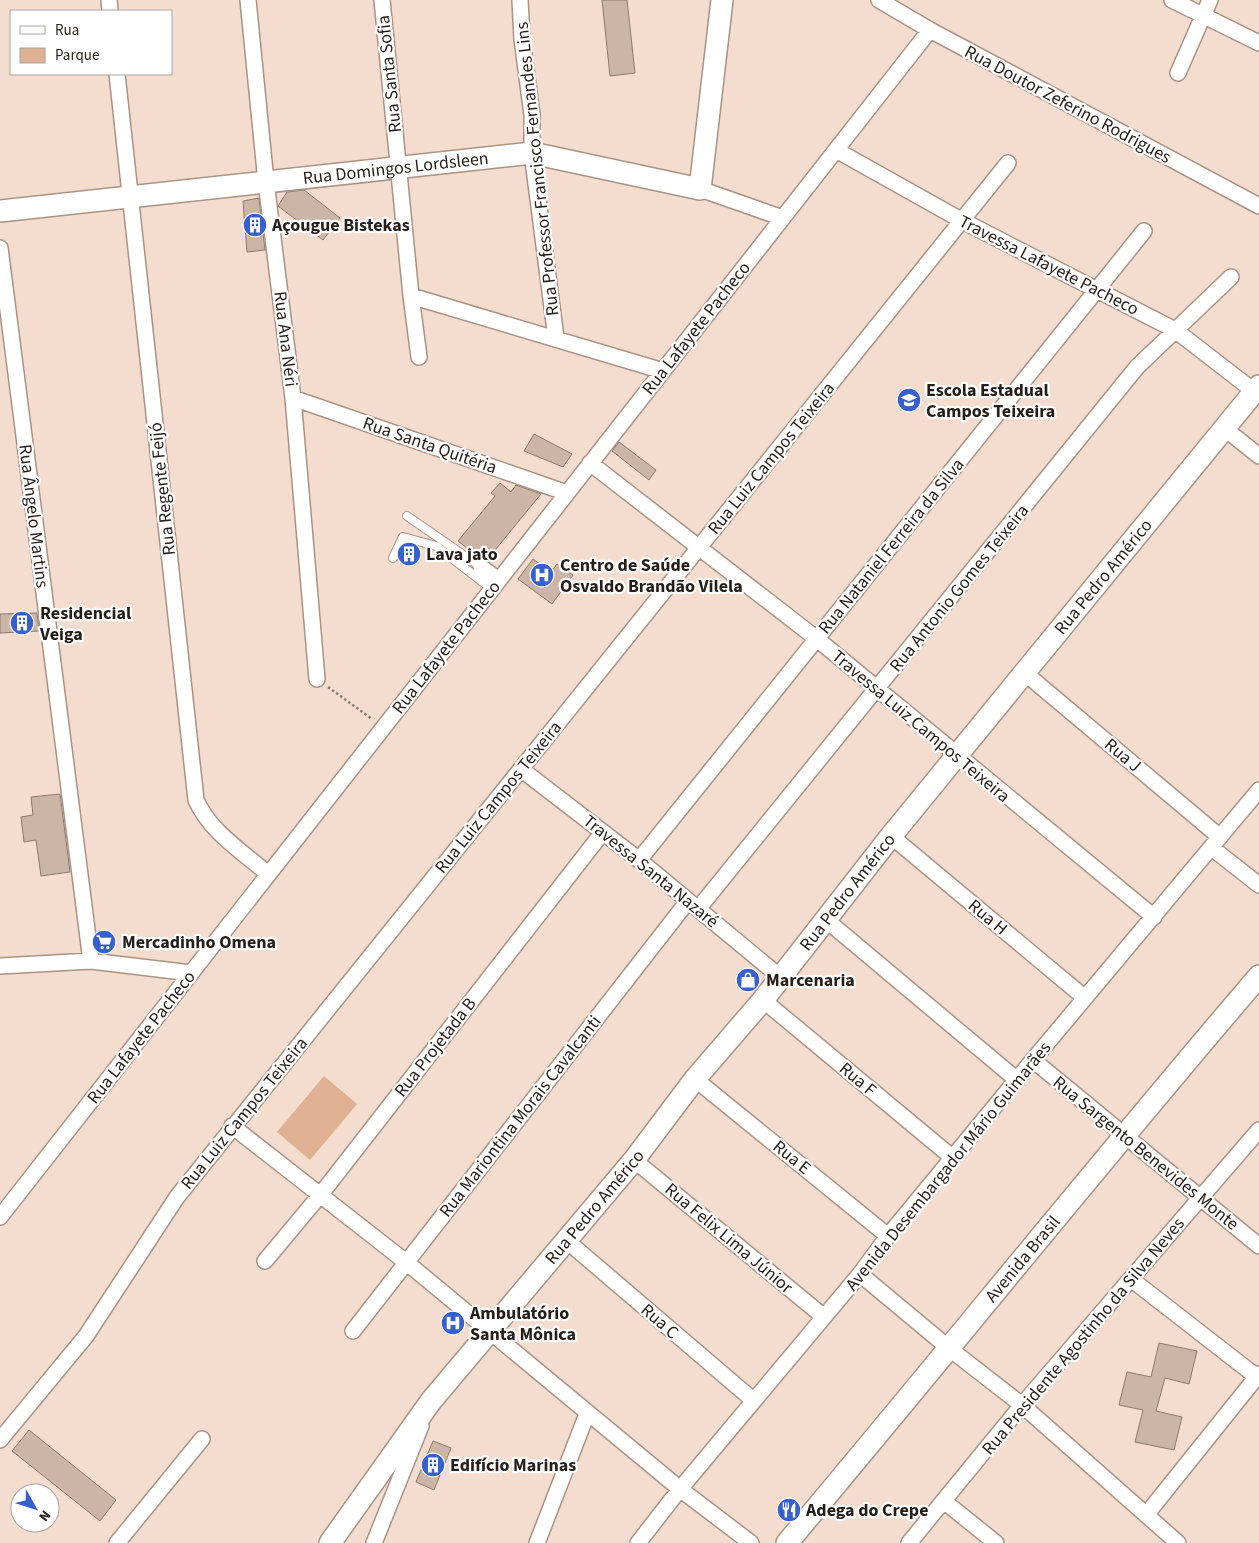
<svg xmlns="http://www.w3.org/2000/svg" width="1259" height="1543" font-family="'Source Sans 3',sans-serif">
<rect width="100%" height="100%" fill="#f4ddce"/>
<path fill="#dfb091" d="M324 1076 357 1104 310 1160 277 1132Z"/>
<path fill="#cbb5a7" stroke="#8d796c" d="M602 0H627L635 73 610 76Z
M304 190 340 218 323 240 278 206 287 192Z
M259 198 265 250 247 252 243 201Z
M534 434 572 454 563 467 524 451Z
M619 442 656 470 649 480 612 451Z
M500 483 511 492 516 485 541 494 487 560 479 558 458 541 495 496 491 493Z
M533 559 551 572 557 564 573 575 552 604 518 579Z
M37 613 39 631 0 633V614Z
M60 794 70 872 41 876 36 840 24 842 21 817 33 815 31 797Z
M1159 1343 1197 1351 1189 1384 1165 1378 1156 1411 1182 1417 1174 1450 1135 1442 1143 1410 1119 1405 1127 1372 1151 1377Z
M29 1430 116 1500 100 1521 12 1451Z
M433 1441 451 1448 434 1490 416 1482Z"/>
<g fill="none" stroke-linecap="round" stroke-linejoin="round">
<g stroke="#a89385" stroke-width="10">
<path id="lane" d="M407 516 481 567
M393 558 403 537 436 546 492 589"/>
</g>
<g stroke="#a89385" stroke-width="18">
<path id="street" d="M109 0 110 11
M248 0 266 182 293 398 317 679
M382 0 411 296 419 357
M520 0 522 39 532 115V153L556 338
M879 0 930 30 1259 206
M1172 0 1259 43
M1178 73 1210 0
M117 74 196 800C210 832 243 852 268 874
M836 150 961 220 1175 330 1255 392
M700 189 783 218
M0 248 91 961
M411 296 663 371
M293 398 567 493
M1224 428 1259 456
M590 463 817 639 1154 917
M481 567 498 580
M1026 674 1220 837
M521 769 639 860 779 976
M891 836 1085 998
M1212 848 1259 885
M639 860 1144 231
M698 909 1137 367 1231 277
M825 919 1017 1080
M0 966 91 961 191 973
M763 1000 953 1158
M1033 1060 1259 1246
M695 1079 888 1236
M232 1126 406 1262 680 1489 751 1543
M634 1160 824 1317
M0 1217 930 30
M567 1241 753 1400
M265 1261 321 1194 603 832
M860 1274 950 1349 1022 1405 1178 1543
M1131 1279 1257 1377
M353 1331 688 901
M0 1440 86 1336 177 1197 1008 163
M945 1502 996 1543
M1146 1515 1259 1374
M117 1543 202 1439
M374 1543 421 1426
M537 1543 587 1414
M638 1543 680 1489 860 1274 888 1236 1033 1060 1259 790
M909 1543 1022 1405 1259 1130"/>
</g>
<g stroke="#a89385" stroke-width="24">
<g id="secondary">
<path id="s1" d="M0 211 532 153 700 189 722 0"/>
<path id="s2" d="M330 1543 431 1401 634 1160 695 1079 763 1000 891 836 1259 386"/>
<path id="s3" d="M787 1543C945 1355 1099 1163 1259 976"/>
</g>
</g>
<path stroke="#8b7c72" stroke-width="2.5" stroke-dasharray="2.5 2.5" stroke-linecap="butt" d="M328 687 372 719"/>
<use href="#lane" stroke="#fff" stroke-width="8"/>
<use href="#street" stroke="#fff" stroke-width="15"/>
<use href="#secondary" stroke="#fff" stroke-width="21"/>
</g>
<defs>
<g id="building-disc" transform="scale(1.25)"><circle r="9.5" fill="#365fcf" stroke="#fff"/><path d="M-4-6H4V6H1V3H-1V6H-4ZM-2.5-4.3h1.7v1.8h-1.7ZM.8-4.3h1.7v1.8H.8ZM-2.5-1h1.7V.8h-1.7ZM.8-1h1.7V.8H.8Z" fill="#fff"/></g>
<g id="school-disc" transform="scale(1.25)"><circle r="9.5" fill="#365fcf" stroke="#fff"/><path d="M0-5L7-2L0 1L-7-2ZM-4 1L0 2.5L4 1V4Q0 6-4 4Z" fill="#fff"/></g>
<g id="hospital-disc" transform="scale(1.25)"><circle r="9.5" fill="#365fcf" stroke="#fff"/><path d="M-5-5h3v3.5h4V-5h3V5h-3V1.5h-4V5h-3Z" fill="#fff"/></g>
<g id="supermarket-disc" transform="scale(1.25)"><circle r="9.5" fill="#365fcf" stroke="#fff"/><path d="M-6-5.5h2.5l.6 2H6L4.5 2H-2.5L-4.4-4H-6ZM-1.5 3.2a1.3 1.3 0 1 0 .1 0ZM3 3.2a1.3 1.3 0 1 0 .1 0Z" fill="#fff"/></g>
<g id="shop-disc" transform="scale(1.25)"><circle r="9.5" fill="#365fcf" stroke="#fff"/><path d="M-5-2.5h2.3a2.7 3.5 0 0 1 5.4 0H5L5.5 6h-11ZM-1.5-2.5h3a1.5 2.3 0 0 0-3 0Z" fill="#fff"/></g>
<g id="restaurant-disc" transform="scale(1.25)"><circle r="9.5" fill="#365fcf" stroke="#fff"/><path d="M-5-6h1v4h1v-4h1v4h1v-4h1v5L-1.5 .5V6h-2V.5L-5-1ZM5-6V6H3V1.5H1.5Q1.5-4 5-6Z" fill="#fff"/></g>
</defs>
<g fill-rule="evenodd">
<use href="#building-disc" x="255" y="225"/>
<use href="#school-disc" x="909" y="400"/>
<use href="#building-disc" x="409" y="554"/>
<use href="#hospital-disc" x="542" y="575"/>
<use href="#building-disc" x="22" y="623"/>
<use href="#supermarket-disc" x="104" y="942"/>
<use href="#shop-disc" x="748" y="980"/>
<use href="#hospital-disc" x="453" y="1323"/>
<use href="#building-disc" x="433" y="1465"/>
<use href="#restaurant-disc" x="789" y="1510"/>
</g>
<g text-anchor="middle" stroke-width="4.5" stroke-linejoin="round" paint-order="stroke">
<g font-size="18" fill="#251d18" stroke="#fff">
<text transform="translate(389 74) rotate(-96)" y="6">Rua Santa Sofia</text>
<text transform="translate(1068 104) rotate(28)" y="6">Rua Doutor Zeferino Rodrigues</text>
<text dy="6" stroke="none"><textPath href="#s1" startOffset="398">Rua Domingos Lordsleen</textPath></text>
<text transform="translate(537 169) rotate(-96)" y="6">Rua Professor Francisco Fernandes Lins</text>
<text transform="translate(1049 265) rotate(27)" y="6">Travessa Lafayete Pacheco</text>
<text transform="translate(696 328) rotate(-52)" y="6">Rua Lafayete Pacheco</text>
<text transform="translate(286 339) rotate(83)" y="6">Rua Ana Néri</text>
<text transform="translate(430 445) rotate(19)" y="6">Rua Santa Quitéria</text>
<text transform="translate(771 458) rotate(-51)" y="6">Rua Luiz Campos Teixeira</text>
<text transform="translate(162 489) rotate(-96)" y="6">Rua Regente Feijó</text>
<text transform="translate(34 516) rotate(83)" y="6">Rua Ângelo Martins</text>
<text transform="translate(891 546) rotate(-51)" y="6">Rua Nataniel Ferreira da Silva</text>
<text dy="6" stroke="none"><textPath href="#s2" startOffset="1238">Rua Pedro Américo</textPath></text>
<text transform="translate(959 588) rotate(-51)" y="6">Rua Antonio Gomes Teixeira</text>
<text transform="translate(446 647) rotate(-52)" y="6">Rua Lafayete Pacheco</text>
<text transform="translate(921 726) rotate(40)" y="6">Travessa Luiz Campos Teixeira</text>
<text transform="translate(1123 755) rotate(40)" y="6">Rua J</text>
<text transform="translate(498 797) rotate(-51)" y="6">Rua Luiz Campos Teixeira</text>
<text transform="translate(651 871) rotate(39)" y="6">Travessa Santa Nazaré</text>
<text dy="6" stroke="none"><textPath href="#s2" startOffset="832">Rua Pedro Américo</textPath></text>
<text transform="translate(988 917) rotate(40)" y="6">Rua H</text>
<text transform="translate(141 1037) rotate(-52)" y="6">Rua Lafayete Pacheco</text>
<text transform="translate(435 1047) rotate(-52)" y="6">Rua Projetada B</text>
<text transform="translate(858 1079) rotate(40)" y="6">Rua F</text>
<text transform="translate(244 1113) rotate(-51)" y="6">Rua Luiz Campos Teixeira</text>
<text transform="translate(520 1116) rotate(-52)" y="6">Rua Mariontina Morais Cavalcanti</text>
<text transform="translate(1146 1153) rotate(39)" y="6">Rua Sargento Benevides Monte</text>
<text transform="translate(792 1157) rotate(39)" y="6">Rua E</text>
<text transform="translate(948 1166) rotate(-51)" y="6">Avenida Desembargador Mário Guimarães</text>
<text dy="6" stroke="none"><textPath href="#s2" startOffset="428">Rua Pedro Américo</textPath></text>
<text transform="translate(729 1238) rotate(40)" y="6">Rua Felix Lima Júnior</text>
<text dy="6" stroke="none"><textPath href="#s3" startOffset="369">Avenida Brasil</textPath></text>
<text transform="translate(660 1321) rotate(41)" y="6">Rua C</text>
<text transform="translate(1083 1336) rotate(-50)" y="6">Rua Presidente Agostinho da Silva Neves</text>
</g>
<g font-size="18" font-weight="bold" fill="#251d18" stroke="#fff" text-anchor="start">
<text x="272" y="231">Açougue Bistekas</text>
<text x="926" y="396">Escola Estadual<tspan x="926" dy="21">Campos Teixeira</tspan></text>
<text x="426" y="560">Lava jato</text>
<text x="560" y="571">Centro de Saúde<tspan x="560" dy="21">Osvaldo Brandão Vilela</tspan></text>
<text x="40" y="619">Residencial<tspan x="40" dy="21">Veiga</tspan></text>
<text x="122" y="948">Mercadinho Omena</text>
<text x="766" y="986">Marcenaria</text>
<text x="470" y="1319">Ambulatório<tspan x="470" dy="21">Santa Mônica</tspan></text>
<text x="450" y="1471">Edifício Marinas</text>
<text x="806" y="1516">Adega do Crepe</text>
</g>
</g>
<rect x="10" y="10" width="162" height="65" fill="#ffffff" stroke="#a8a5a3"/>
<rect x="20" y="26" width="25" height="8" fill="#ffffff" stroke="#a8a5a3"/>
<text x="55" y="35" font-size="15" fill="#251d18">Rua</text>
<rect x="20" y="48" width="25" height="15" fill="#dfb091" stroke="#a8a5a3"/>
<text x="55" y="60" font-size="15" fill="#251d18">Parque</text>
<g transform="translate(35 1508) rotate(129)"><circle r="24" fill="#ffffff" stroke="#a8a5a3"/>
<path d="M0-4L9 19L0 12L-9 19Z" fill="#365fcf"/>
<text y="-8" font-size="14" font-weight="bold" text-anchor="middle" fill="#251d18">N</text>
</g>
</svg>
